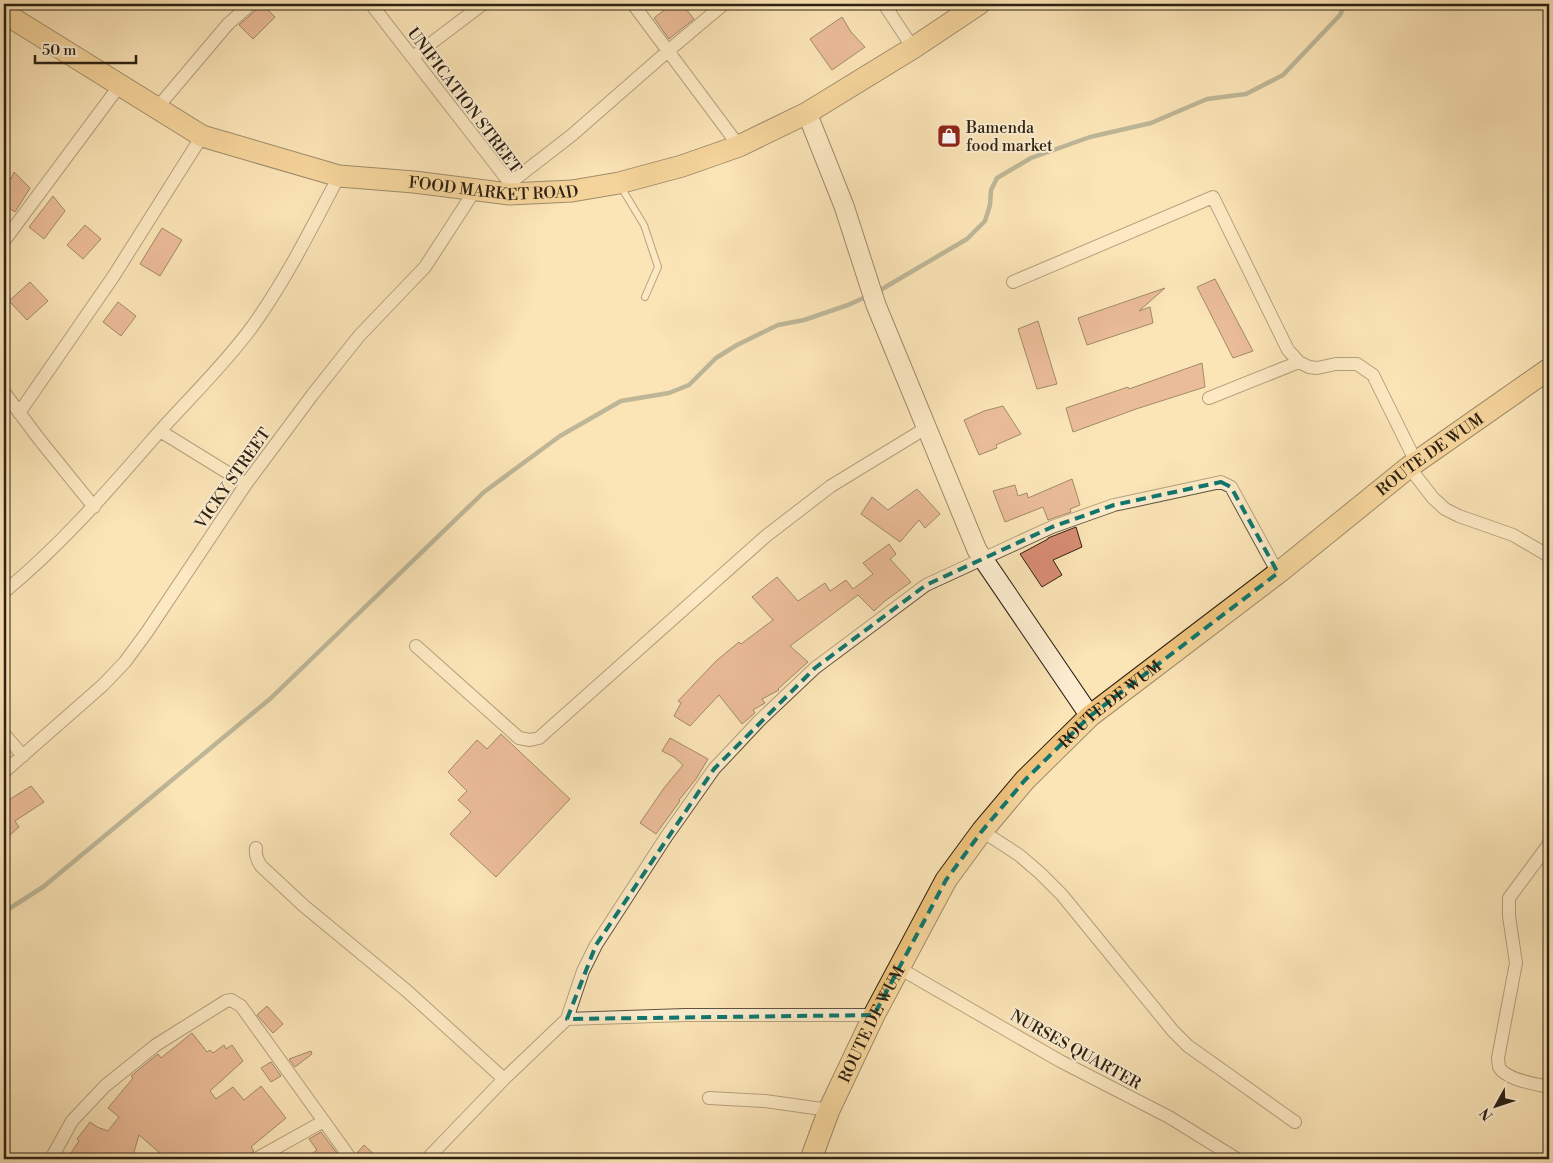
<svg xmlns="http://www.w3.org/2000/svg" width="1553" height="1163" font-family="'Libre Bodoni',serif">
<rect width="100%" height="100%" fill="#fbe4b6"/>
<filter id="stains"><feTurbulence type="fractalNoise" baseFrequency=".004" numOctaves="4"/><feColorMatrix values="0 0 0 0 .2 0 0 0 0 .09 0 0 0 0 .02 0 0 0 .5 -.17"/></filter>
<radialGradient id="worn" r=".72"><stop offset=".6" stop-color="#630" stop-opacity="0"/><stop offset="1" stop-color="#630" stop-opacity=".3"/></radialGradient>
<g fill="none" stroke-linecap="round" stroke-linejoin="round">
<path stroke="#717f72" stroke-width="4.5" d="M877 292 967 239 985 221 990 205 991 190 997 178 1031 158 1090 137 1151 123 1207 99 1246 94 1283 75 1340 15 1345 4
M4 912 43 887 271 698 484 492 560 436 621 401 669 393 689 385 716 358 737 345 778 325 804 320 848 305 868 296"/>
</g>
<path fill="#d88d73" stroke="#2d2113" d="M259 4H262L275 17 253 39 239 25 256 10Z
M672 4H682L694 19 669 39 654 18Z
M842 17 851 32 865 47 832 70 810 39Z
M4 171 11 179 14 172 30 188 15 212 4 205Z
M53 196 65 211 44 239 29 227Z
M85 225 101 239 83 259 67 245Z
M162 228 182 240 160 276 140 264Z
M1215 279 1253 351 1233 358 1197 287Z
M30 282 48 301 27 320 9 301Z
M1165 288 1139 311 1150 307 1153 323 1087 345 1078 318Z
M118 302 136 316 121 336 103 322Z
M1038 321 1057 384 1037 389 1018 329Z
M1202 363 1205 387 1136 409 1073 432 1066 408 1128 387 1129 389Z
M1003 406 1021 434 996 445 997 448 979 455 964 420 984 411Z
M1072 479 1080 505 1070 509 1071 512 1048 520 1043 507 1005 522 993 491 1015 485 1018 496 1027 493 1028 498Z
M917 489 940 514 925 528 919 520 900 542 861 514 872 497 888 510Z
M1076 527 1082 547 1053 560 1062 575 1042 587 1020 554 1048 539V538Z
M889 544 896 554 890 559 911 582 885 601 874 611 858 595 790 646 808 662 778 689 779 690 762 699 765 703 753 710 755 713 742 724 719 695 690 726 674 716 681 703 678 701 716 661 739 642 741 644 773 620 752 597 777 577 798 601 825 583 830 591 846 580 853 589 873 574 863 563Z
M501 734 570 799 496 877 450 834 471 812 458 800 467 791 448 772 477 740 487 749Z
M670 738 708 759 696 779 679 800 680 801 656 834 640 823 664 788 683 765 674 757 662 751Z
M31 786 44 802 15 821 19 827 10 835 5 828 4 829V803Z
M267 1006 283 1024 273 1033 257 1015Z
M192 1033 207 1052 210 1050 213 1053 224 1045 226 1049 232 1045 243 1061 210 1091 216 1099 233 1087 244 1100 261 1086 286 1118 251 1147 254 1151 249 1154 248 1159H154L161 1154 139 1135 132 1159H67L79 1141 77 1139 90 1122 97 1127 108 1131 119 1117 108 1108 133 1078 131 1076 158 1054 161 1058Z
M311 1051 312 1054 295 1067 289 1059Z
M271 1062 281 1076 271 1082 261 1068Z
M321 1132 339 1156 334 1159H305L317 1150 309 1139Z
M364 1145 379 1159H359L357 1153Z"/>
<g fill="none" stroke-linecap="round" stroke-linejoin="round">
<g stroke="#60523c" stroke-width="8">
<path id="service" d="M621 187 644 225 658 267 645 297"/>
</g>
<g stroke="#60523c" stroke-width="14">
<path id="minor" d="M371 4 510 183V192
M633 4 739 146
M884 4 913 48
M413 57 483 4
M157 108 228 24 251 4
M510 183 572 135 668 51 724 4
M4 241 120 85
M1013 282 1213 197 1288 350 1299 362 1309 367 1317 368 1336 364H1357L1373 375 1416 462
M4 392 39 439 94 507
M1209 398 1299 362
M19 413 113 277 202 136
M160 431 246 484
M1409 467 1433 498 1445 509 1459 516 1513 535 1549 556
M4 592C59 547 105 494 152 440 185 402 222 368 252 327 286 280 312 227 339 176
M416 646 519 738 530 740 539 738 766 536 831 486 926 428
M4 734 23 756
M4 772 103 685 125 662 147 632 246 484 313 394 359 336 425 267 475 190
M982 831 1019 855 1040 873 1062 895 1173 1031 1188 1046 1295 1122
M1549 844 1509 898V916L1516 963 1498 1058C1498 1060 1499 1066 1499 1067 1506 1080 1536 1084 1549 1087
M256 848C255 855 257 860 261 866L304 906 407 991 504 1079
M899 968 1060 1061 1169 1117 1237 1159
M567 1019 583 971 596 945 666 837 714 769 759 721 815 668 926 585 1052 527 1114 505 1221 482 1231 487 1278 573
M709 1098 765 1101 829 1110
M51 1159 72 1121 105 1086 156 1045 226 1001 231 1000 241 1006 351 1159
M256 1159 324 1121
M427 1159 504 1079 567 1019 685 1015H874"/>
</g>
<g stroke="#2d2113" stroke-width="21">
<path id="secondary" d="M807 113 844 206 876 305 977 550 1090 716"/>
</g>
<g stroke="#2d2113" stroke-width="23">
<g id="trunk">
<path id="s1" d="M4 13 202 136 339 176 414 182 510 194 572 191 619 183 682 166 739 146 807 113 913 48 979 4"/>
<path id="s2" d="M811 1159 829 1110 874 1015 946 880 982 831 1025 780 1090 716 1278 573 1409 467 1549 369"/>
</g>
</g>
<use href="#service" stroke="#fcedd0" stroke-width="6"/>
<use href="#minor" stroke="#fcedd0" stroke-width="12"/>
<use href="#secondary" stroke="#fcedd0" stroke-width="19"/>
<use href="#trunk" stroke="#eec27b" stroke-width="21"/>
</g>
<path d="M0 0H1553V1163H0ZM1221 482 1231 487 1278 573 1090 716 1025 780 982 831 946 880 874 1015 567 1019 596 945 714 769 815 668 926 585 1052 527 1114 505Z" fill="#fbe4b6" fill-opacity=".55" fill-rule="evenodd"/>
<path fill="none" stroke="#0f766e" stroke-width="4" stroke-dasharray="10 6" stroke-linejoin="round" d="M1221 482 1231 487 1278 573 1090 716 1025 780 982 831 946 880 874 1015 567 1019 596 945 714 769 815 668 926 585 1052 527 1114 505Z"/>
<defs>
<g id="shop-square" transform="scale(1.25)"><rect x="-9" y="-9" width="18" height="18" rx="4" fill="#8f2418" stroke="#fcedd0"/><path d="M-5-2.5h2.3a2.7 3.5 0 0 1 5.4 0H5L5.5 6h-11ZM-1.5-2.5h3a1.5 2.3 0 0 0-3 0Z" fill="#fff"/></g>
</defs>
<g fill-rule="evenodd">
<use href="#shop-square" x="949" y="136"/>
</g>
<g text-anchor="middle" stroke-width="4" stroke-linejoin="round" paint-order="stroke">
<g font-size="16" fill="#2d2113" stroke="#fcedd0">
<text transform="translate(465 100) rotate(53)" y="6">UNIFICATION STREET</text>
<text dy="6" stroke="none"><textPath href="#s1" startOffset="531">FOOD MARKET ROAD</textPath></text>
<text dy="6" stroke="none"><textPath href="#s2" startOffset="958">ROUTE DE WUM</textPath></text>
<text transform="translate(232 478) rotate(-55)" y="6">VICKY STREET</text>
<text dy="6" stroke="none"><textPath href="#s2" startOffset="552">ROUTE DE WUM</textPath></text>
<text dy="6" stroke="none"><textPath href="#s2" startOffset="148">ROUTE DE WUM</textPath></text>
<text transform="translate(1076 1049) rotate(29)" y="6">NURSES QUARTER</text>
</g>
<g font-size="16" fill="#2d2113" stroke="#fcedd0" text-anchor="start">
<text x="966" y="133">Bamenda<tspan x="966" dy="18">food market</tspan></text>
</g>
</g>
<rect width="1553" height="1163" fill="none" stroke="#fbe4b6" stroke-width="20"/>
<rect x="5" y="5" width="1543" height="1153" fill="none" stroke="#2d2113" stroke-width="2.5"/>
<rect x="10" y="10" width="1533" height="1143" fill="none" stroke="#2d2113"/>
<g transform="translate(1496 1106) rotate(230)" stroke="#fcedd0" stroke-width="4" paint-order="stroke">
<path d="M0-4L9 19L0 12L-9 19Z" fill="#2d2113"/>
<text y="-8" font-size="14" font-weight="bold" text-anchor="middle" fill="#2d2113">N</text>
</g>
<path d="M35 55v8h101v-8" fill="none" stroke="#2d2113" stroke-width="2.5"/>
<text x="42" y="55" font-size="15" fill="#2d2113" stroke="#fcedd0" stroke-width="4" paint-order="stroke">50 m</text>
<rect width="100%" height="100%" filter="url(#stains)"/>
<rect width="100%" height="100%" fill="url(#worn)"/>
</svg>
